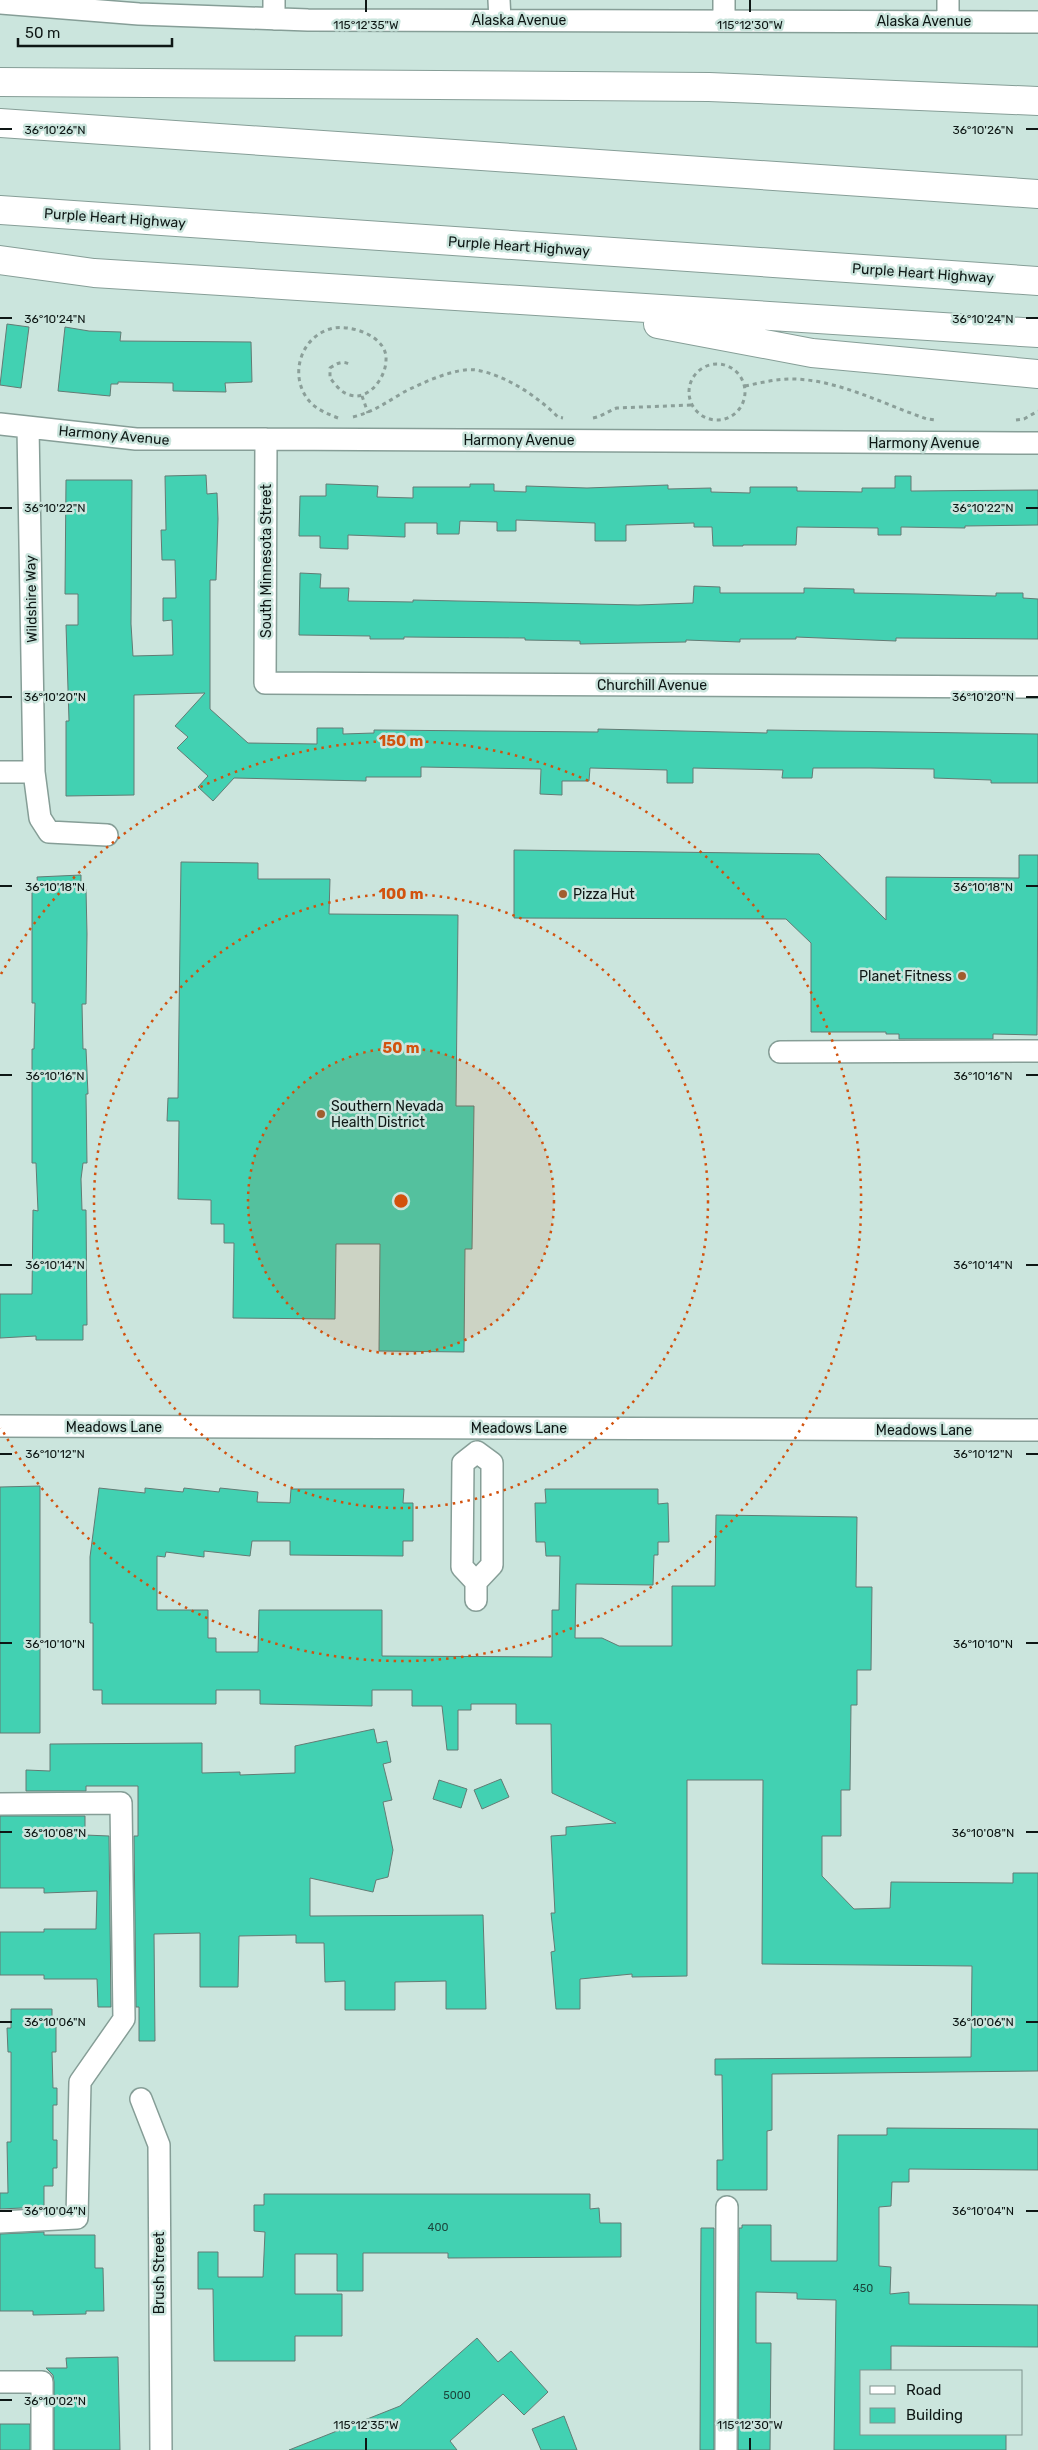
<svg xmlns="http://www.w3.org/2000/svg" width="1038" height="2450" font-family="Rubik,sans-serif">
<rect width="100%" height="100%" fill="#cbe5dd"/>
<path fill="#42d1b2" stroke="#637b74" d="M7 324 29 327 21 388 0 385Z
M65 327 89 331 121 332 120 341 251 342 252 382 225 383 226 392 173 391V383L118 382V384H111L110 396 58 391Z
M206 475 207 494 217 493 218 519 216 580H210V709L248 743 317 744V728H343V734L374 733V730L598 732V729L767 733V730L1038 734V783H991V780L934 778V769L870 768H813L812 778H782L783 770 693 768V783H667V770L590 768 589 781H562V795L540 794 541 769 421 767V777H366V781L234 778 213 801 198 787 208 776 177 748 188 737 175 726 205 693 134 695V795L66 796V721H69L66 625H78V594H65L66 480H132L131 624 133 656 173 655 172 620 163 621V598H176L175 560H162L161 530H166L165 476Z
M895 476H911V491L1038 490V525L965 526V528L901 527V535H878V528L797 527 796 545H743V546H713L712 527H694V523L626 525V541H595V523L516 520V531H497V522L460 521 459 534H437V523H405V537L348 535V549L320 548V536H299L300 496H326V484L378 486 377 497 413 498V487H470V484H494V491L526 492V486L587 488 668 485V489L711 488V492L750 493V487H797V491L862 492V488H895Z
M300 573 321 574 320 588H349L348 601 413 602V600L638 605 693 603 694 586 720 587V593H804V588L854 589V593L918 594 996 596V593H1023V598L1038 599V639L896 638V641L796 637V639H740V642L686 640V642L580 644V641L525 640V638L404 637V639H370V636L299 635Z
M514 850 819 854 886 920V877L1019 878V855H1038L1037 1035 993 1034V1039H899V1034H886V1032H811V943L786 919 514 918Z
M181 862 258 863V879H330L329 914 458 915 456 1106H474L472 1249H465L464 1352 379 1351 380 1244H336L335 1319 233 1318 234 1243H224V1224H211V1200L178 1199 179 1121H167L168 1098H178Z
M81 875V889H86L87 934 86 1004H82L83 1049H86L88 1094H86L87 1163H83L81 1179 82 1210H86L87 1325H83V1340H36V1336L0 1338V1294H32L33 1210 38 1211 36 1163H32V1049H34L35 1003H32V889L38 890 37 877Z
M40 1486V1733H0V1487Z
M99 1488 145 1493V1488L183 1492 184 1488 219 1492 220 1488 258 1492 257 1502 290 1503 291 1489H404L403 1503H413V1541H403V1556L290 1555V1541H252L250 1556 204 1551V1557L166 1552 165 1557 157 1556V1610H208V1638H216V1652H258L259 1610H382V1656L552 1657V1610H559L560 1556H546L545 1542H536L535 1503H546L545 1489H658V1504L668 1503 669 1542H658V1555H654L653 1585 576 1584 575 1638H602L619 1646H672V1586H715L716 1515 857 1517 856 1587H872L871 1670H857V1705H851L850 1790H841V1836H822V1876L854 1909 890 1908 891 1882 1013 1883V1873H1038V2071L772 2074V2130L767 2131V2190H717V2160H723L722 2075H715V2059L971 2057 972 1966 762 1964 763 1780H687V1976L632 1977V1974L580 1979V2009H556L551 1952 555 1951 551 1913H555L551 1836 566 1835V1827L616 1823 552 1793 551 1724H516V1704H471V1710H458V1750H447L442 1706H412V1690H372V1706L260 1704V1690H216V1704H102V1690H93V1623H90V1557Z
M374 1729 377 1743 387 1741 391 1762 383 1764 392 1800 383 1802 393 1850 388 1877 376 1880 373 1892 310 1878V1916L483 1915 486 2009H446V1981L395 1982V2010H345V1981L325 1982 324 1943H296V1935L239 1936 238 1987H200V1933L154 1934 155 2041H139V2007H136L134 1836H138V1786H86V1791H26V1770L50 1771V1744L202 1743V1773L240 1772V1775L295 1773V1746Z
M501 1779 509 1797 482 1809 474 1790Z
M439 1780 467 1789 461 1808 433 1799Z
M0 1816H85V1835L109 1836 111 2007H98L97 1979H44V1975H0V1932H44V1929H96L97 1891 44 1893V1888H0Z
M11 2009H52V2027H56V2052H52L53 2088H57V2105H53V2140H57V2168H53V2186H44V2207L0 2209V2193H8L7 2142H11V2052H8L7 2028H11Z
M887 2128 1038 2129V2170L909 2169V2182H892L891 2206 879 2207V2266L891 2267 890 2294 909 2292V2304L1038 2305V2347L891 2346V2370L862 2371V2434H1006V2450H834L836 2300 797 2299V2293L756 2292V2343H771L770 2450H738L739 2228H742V2225H771V2261H837L838 2135H887Z
M264 2194H590V2209L599 2208 600 2223H621V2257L448 2258V2253H363V2291H337V2254H295V2294H342V2336H295V2361H214L213 2289H198V2252H218V2277H263L265 2232 254 2231V2205H264Z
M701 2228H714V2450H700Z
M44 2232V2235H95V2268H103L104 2311H86V2314L33 2315V2311H0V2234Z
M477 2338 498 2362 511 2351 548 2392 524 2415 503 2394 450 2441 457 2450H289L400 2406Z
M118 2357 120 2450H54V2382L53 2375 46 2368H67L66 2358Z
M564 2416 577 2450H541L532 2429Z
M0 2424H30V2450H0Z"/>
<g fill="none" stroke-linecap="round" stroke-linejoin="round">
<g stroke="#869e97" stroke-width="24">
<path id="minor" d="M274 0V19
M499 0 500 20
M724 0V21
M948 0V21
M0 3 139 14 308 20 1038 22
M0 424 136 439H266L1038 443
M28 427 34 772 40 818 49 832 107 835
M266 439 265 683 1038 687
M0 772H34
M780 1052 1038 1051
M0 1426 1038 1430
M476 1582 462 1567 463 1463 477 1452
M476 1600V1582L492 1565V1463L477 1452
M0 1804 121 1803 124 2019 80 2082 77 2218 0 2222
M141 2099 159 2145 161 2450
M0 2382H42V2450
M726 2450 727 2207"/>
</g>
<g stroke="#869e97" stroke-width="30">
<path id="highway" d="M0 82 709 87 1038 101
M0 123 1038 194
M0 210 1038 281
M0 260 94 273 1038 333
M658 324 812 353 1038 374"/>
</g>
<path stroke="#8b9f99" stroke-width="3" stroke-dasharray="4 4" stroke-linecap="butt" d="M689 392a28 28 0 1 1 56 0a28 28 0 1 1-56 0Z
M745 386C760 383 775 379 791 379 837 379 883 404 927 419L935 420
M362 396 368 413
M353 417C373 412 387 402 404 392 422 383 456 367 476 370 506 375 538 397 558 417L563 418
M338 418C328 414 318 410 311 403 288 379 299 338 330 329 349 323 388 336 386 360 386 377 369 401 350 395 341 393 335 384 330 378V368C338 363 342 360 351 365
M593 418C603 416 608 411 617 408L692 405
M1016 420 1024 419 1038 411"/>
<use href="#minor" stroke="#fff" stroke-width="21"/>
<use href="#highway" stroke="#fff" stroke-width="28"/>
</g>
<path fill="none" stroke="#0e1715" stroke-width="2" d="M366 0V12M750 0V12M0 129H12M1026 129H1038M0 318H12M1026 318H1038M0 508H12M1026 508H1038M0 697H12M1026 697H1038M0 886H12M1026 886H1038M0 1075H12M1026 1075H1038M0 1265H12M1026 1265H1038M0 1454H12M1026 1454H1038M0 1643H12M1026 1643H1038M0 1832H12M1026 1832H1038M0 2022H12M1026 2022H1038M0 2211H12M1026 2211H1038M0 2400H12M366 2438V2450M750 2438V2450"/>
<circle cx="401" cy="1201" r="153" fill="#d2520d" fill-opacity=".12"/>
<g fill="none" stroke="#d2520d" stroke-width="2.5" stroke-dasharray="2.5 5">
<circle cx="401" cy="1201" r="153"/>
<circle cx="401" cy="1201" r="307"/>
<path d="M1 974A460 460 0 1 1 1 1428"/>
</g>
<g fill="#a15d2e" stroke="#cbe5dd" stroke-width="2">
<circle cx="563" cy="894" r="5"/>
<circle cx="962" cy="976" r="5"/>
<circle cx="321" cy="1114" r="5"/>
</g>
<g text-anchor="middle" stroke-width="5" stroke-linejoin="round" paint-order="stroke">
<g font-size="11" fill="#1b463c">
<text x="438" y="2231">400</text>
<text x="863" y="2292">450</text>
<text x="457" y="2399">5000</text>
</g>
<g font-size="14" fill="#0e1715" stroke="#cbe5dd">
<text x="519" y="25">Alaska Avenue</text>
<text x="924" y="26">Alaska Avenue</text>
<text transform="translate(115 218) rotate(4)" y="5">Purple Heart Highway</text>
<text transform="translate(519 246) rotate(4)" y="5">Purple Heart Highway</text>
<text transform="translate(923 273) rotate(4)" y="5">Purple Heart Highway</text>
<text transform="translate(114 435) rotate(5)" y="5">Harmony Avenue</text>
<text x="519" y="445">Harmony Avenue</text>
<text x="924" y="448">Harmony Avenue</text>
<text transform="translate(266 561) rotate(-90)" y="5">South Minnesota Street</text>
<text transform="translate(31 599) rotate(-91)" y="5">Wildshire Way</text>
<text x="652" y="690">Churchill Avenue</text>
<text x="114" y="1432">Meadows Lane</text>
<text x="519" y="1433">Meadows Lane</text>
<text x="924" y="1435">Meadows Lane</text>
<text transform="translate(159 2273) rotate(-90)" y="5">Brush Street</text>
</g>
<g font-size="14" fill="#0e1715" stroke="#cbe5dd" text-anchor="start">
<text x="573" y="899">Pizza Hut</text>
<text x="952" y="981" text-anchor="end">Planet Fitness</text>
<text x="331" y="1111">Southern Nevada<tspan x="331" dy="16">Health District</tspan></text>
</g>
</g>
<g font-size="12" text-anchor="middle" fill="#0e1715" stroke="#cbe5dd" stroke-width="5" stroke-linejoin="round" paint-order="stroke">
<text x="366" y="29">115°12'35"W</text>
<text x="750" y="29">115°12'30"W</text>
<text x="55" y="134">36°10'26"N</text>
<text x="983" y="134">36°10'26"N</text>
<text x="55" y="323">36°10'24"N</text>
<text x="983" y="323">36°10'24"N</text>
<text x="55" y="512">36°10'22"N</text>
<text x="983" y="512">36°10'22"N</text>
<text x="55" y="701">36°10'20"N</text>
<text x="983" y="701">36°10'20"N</text>
<text x="55" y="891">36°10'18"N</text>
<text x="983" y="891">36°10'18"N</text>
<text x="55" y="1080">36°10'16"N</text>
<text x="983" y="1080">36°10'16"N</text>
<text x="55" y="1269">36°10'14"N</text>
<text x="983" y="1269">36°10'14"N</text>
<text x="55" y="1458">36°10'12"N</text>
<text x="983" y="1458">36°10'12"N</text>
<text x="55" y="1648">36°10'10"N</text>
<text x="983" y="1648">36°10'10"N</text>
<text x="55" y="1837">36°10'08"N</text>
<text x="983" y="1837">36°10'08"N</text>
<text x="55" y="2026">36°10'06"N</text>
<text x="983" y="2026">36°10'06"N</text>
<text x="55" y="2215">36°10'04"N</text>
<text x="983" y="2215">36°10'04"N</text>
<text x="55" y="2405">36°10'02"N</text>
<text x="366" y="2429">115°12'35"W</text>
<text x="750" y="2429">115°12'30"W</text>
</g>
<circle cx="401" cy="1201" r="8" fill="#d2520d" stroke="#cbe5dd" stroke-width="2.5"/>
<g font-size="15" text-anchor="middle" font-weight="bold" fill="#d2520d" stroke="#cbe5dd" stroke-width="5" stroke-linejoin="round" paint-order="stroke">
<text x="401" y="746">150 m</text>
<text x="401" y="899">100 m</text>
<text x="401" y="1053">50 m</text>
</g>
<rect x="860" y="2370" width="162" height="65" fill="#cbe5dd" stroke="#7f938d"/>
<rect x="870" y="2386" width="25" height="8" fill="#ffffff" stroke="#7f938d"/>
<text x="906" y="2395" font-size="15" fill="#0e1715">Road</text>
<rect x="870" y="2408" width="25" height="15" fill="#42d1b2" stroke="#7f938d"/>
<text x="906" y="2420" font-size="15" fill="#0e1715">Building</text>
<path d="M18 38v8h154v-8" fill="none" stroke="#0e1715" stroke-width="2.5"/>
<text x="25" y="38" font-size="15" fill="#0e1715" stroke="#cbe5dd" stroke-width="4" paint-order="stroke">50 m</text>
</svg>
